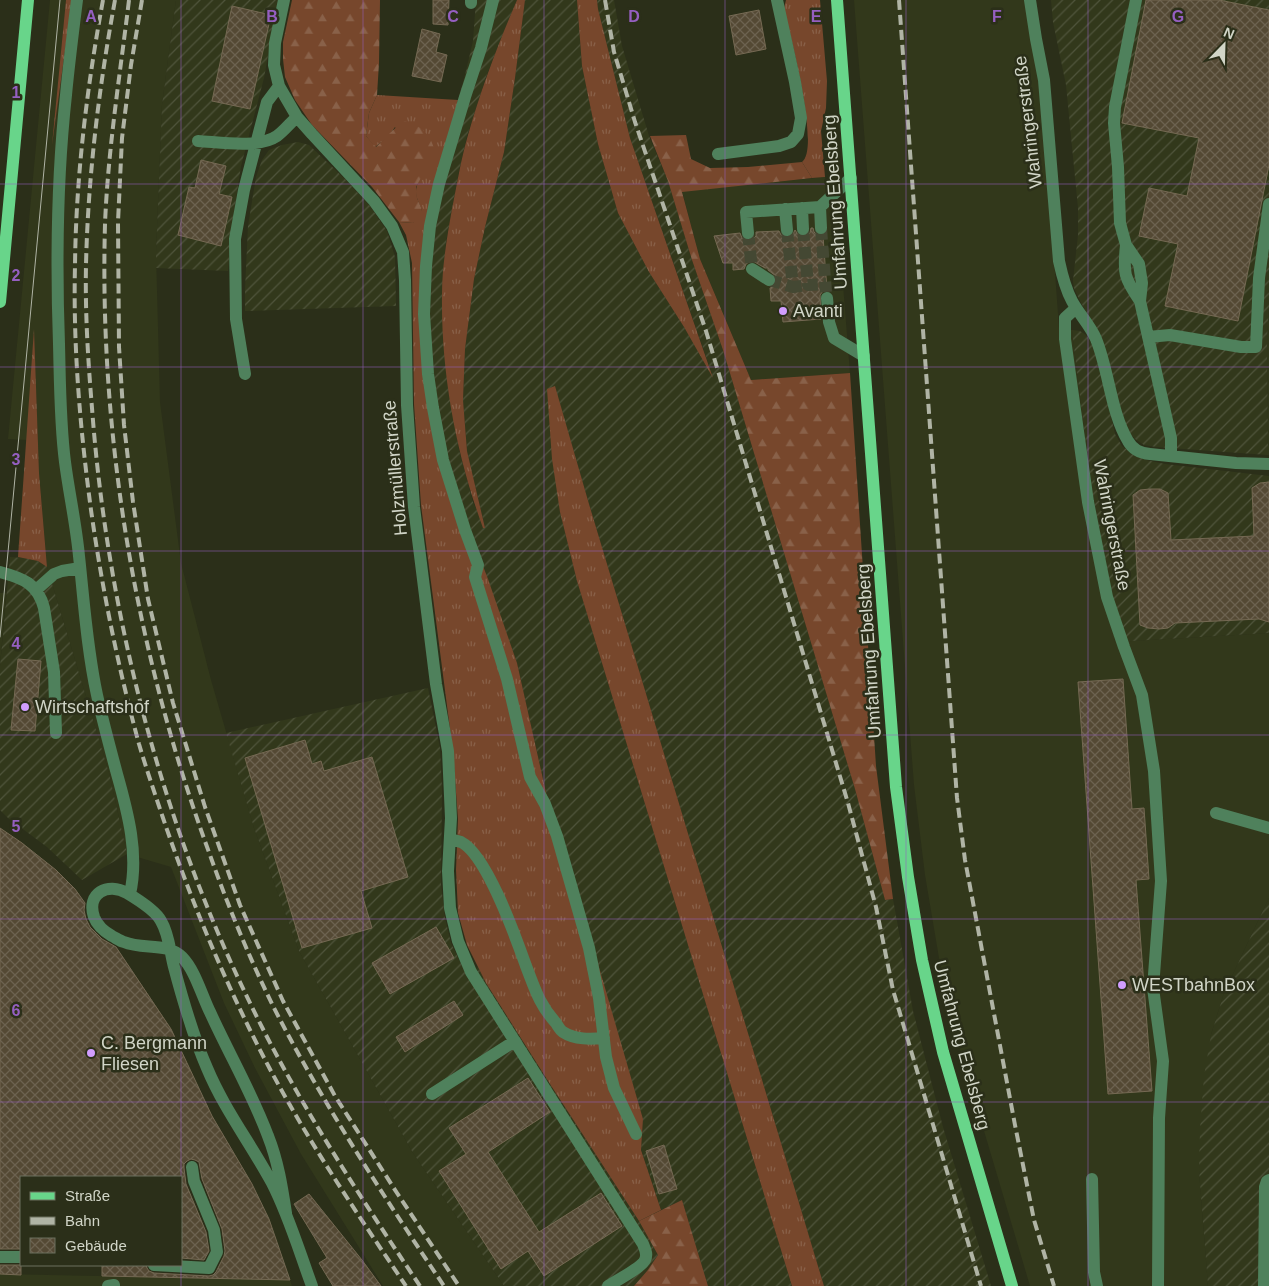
<svg xmlns="http://www.w3.org/2000/svg" width="1269" height="1286" font-family="Arial,sans-serif">
<defs>
<pattern id="industrial-furrows" width="10" height="10" patternUnits="userSpaceOnUse" patternTransform="scale(1.25)"><rect width="10" height="10" fill="#32381b"/><path d="M-1 1l2-2M0 10L10 0M9 11l2-2" fill="none" stroke="#4f543b"/></pattern>
<pattern id="grass-tufts" width="24" height="20" patternUnits="userSpaceOnUse" patternTransform="scale(1.25)"><rect width="24" height="20" fill="#77472c"/><path d="M3 7l-1-3M5 7V3M7 7l1-3M15 17l-1-3M17 17v-4M19 17l1-3" fill="none" stroke="#896149"/></pattern>
<pattern id="forest-firs" width="22" height="20" patternUnits="userSpaceOnUse" patternTransform="scale(1.25)"><rect width="22" height="20" fill="#77472c"/><path d="M5 1l3.5 6h-7zM16 11l3.5 6h-7z" fill="#896149"/></pattern>
<pattern id="building-cross-hatch" width="8" height="8" patternUnits="userSpaceOnUse" patternTransform="scale(1.25)"><rect width="8" height="8" fill="#544934"/><path d="M0 0l8 8M0 8l8-8" fill="none" stroke="#6c6250"/></pattern>
</defs>
<rect width="100%" height="100%" fill="#2b2f19"/>
<path fill="#32381b" d="M50 0H66L54 128 72 0H176L162 105 156 253 160 402 181 563 211 680 254 828 299 951 413 1153 504 1286H383L301 1154 255 1068 224 1003 171 867 127 854 109 773 47 567 39 473 34 336 27 440 8 439Z
M854 0H1026L1041 95 1047 160 1059 328 1072 330 1085 438 1115 642 1269 633V898L1224 993 1211 1035 1199 1170 1208 1286H1030L960 1050 939 958 925 875 914 785Z
M825 177 837 208 850 373 751 380 700 259 682 191Z
M1269 305V455H1268L1267 339Z
M0 593H6L0 667Z
M0 1274 290 1280 292 1286H0Z"/>
<path fill="url(#industrial-furrows)" d="M176 0H278L264 78 241 166 235 206 228 271 156 268V253L162 105Z
M476 0H517L507 24 486 77 467 136 459 171 446 242 442 294 444 345 450 397 459 450 473 502 485 528 467 451 463 401 465 349 474 279 485 227 504 152 515 78 525 0H577L582 66 598 144 618 213 649 272 684 327 712 374 630 138 598 9 597 0H614L622 46 649 136 668 181 692 260 723 350 855 789 885 900 893 899 913 1011 943 1127 991 1286H824L589 504 555 387 560 512 577 581 792 1286H708L682 1200 661 1210 641 1149 643 1119 547 797 517 663 469 530 446 457 437 415 427 322 430 256 458 100 465 75 473 41Z
M1051 0H1269V305L1267 339 1268 455 1156 447 1144 445 1135 439 1127 430 1092 321 1081 303 1074 288 1073 281 1078 235V208L1066 85 1053 22Z
M298 142 309 145 345 179 370 206 387 231 395 257 396 306 245 311V290L248 226 256 177 262 160 269 150 282 145Z
M1072 330 1080 331 1086 335 1091 342 1098 359 1115 434 1122 446 1133 454 1146 460 1165 464 1269 476V633L1115 642 1109 610 1085 438Z
M10 557 24 558 38 561 47 567 109 773 127 854 82 880 47 847 8 818 0 810V667Z
M428 688 440 748 442 789 441 885 445 918 451 943 466 974 478 967 486 983 550 1084 639 1221 658 1255 647 1271 634 1286H504L413 1153 299 951 254 828 226 733Z
M1269 898V1286H1208L1199 1170 1200 1130 1204 1076 1211 1035 1224 993Z"/>
<path fill="url(#grass-tufts)" d="M66 0H72L52 145Z
M517 0H525L515 78 504 152 485 227 474 279 465 349 463 400 467 451 485 528H483C456 454 441 374 442 295 442 266 447 237 452 209 457 184 461 159 468 135 481 89 498 44 517 0Z
M577 0H597L598 9 630 138 713 378 684 327 649 272 618 213 598 144 582 66Z
M786 0H820L827 81 826 108 821 131 825 177 812 178 802 162C821 148 789 32 784 8Z
M377 95 458 100 434 225 428 292 431 375 446 457 469 530 488 579 517 663 547 797 594 950 643 1119 641 1150 661 1210 639 1221 550 1084 486 983 467 945 458 913 456 870 458 819 453 752 421 505 414 404 412 263 406 235 399 222 413 223 422 210C414 193 414 190 422 174L395 127 388 137 375 147 366 136 369 113Z
M34 329 39 473 47 567 38 561 18 557Z
M555 386 589 504 824 1286H792L577 581 560 512 552 459 547 389Z"/>
<path fill="url(#forest-firs)" d="M292 0H380L379 63 377 95 369 113 366 136 376 147C386 138 393 128 405 121L421 128 430 138 434 148 431 159 416 187 417 198 422 210 420 218 413 223 399 222 372 187 312 125 295 100 285 77 283 59V42Z
M686 135 691 159 710 168 748 167 802 162 812 178 682 192 700 259 751 380 850 373 876 766 893 899 885 900 855 789 723 350 692 260 668 181 650 136Z
M682 1200 708 1286H634L647 1271 658 1255 639 1221Z"/>
<path fill="url(#building-cross-hatch)" stroke="#756953" d="M433 0H449L448 25 433 24Z
M1146 0H1219L1269 10V165L1238 321 1165 306 1178 244 1139 236 1149 188 1187 196 1199 138 1122 123Z
M232 6 271 15 250 109 212 101Z
M759 10 766 49 736 55 729 16Z
M422 29 440 34 436 52 447 55 441 82 412 76Z
M201 160 226 166 219 194 232 197 221 246 178 235 189 187 195 188Z
M811 228H813L814 232 817 235 823 236 827 290 823 291 820 295 821 319 783 322 781 301H771L770 288 773 287 776 284 777 280 776 276 768 270V268H765L753 261 749 262 746 264 744 269 733 270V263H723L714 236 740 233 742 238 748 241 753 239 756 236V232L779 231 781 235 787 238 792 236 795 230 799 236 804 237 810 233Z
M1269 482V622L1259 619 1175 623 1168 628 1159 629 1148 628 1140 625 1133 495 1140 490 1150 489H1160L1168 493 1171 540 1254 536 1252 488 1260 483Z
M18 659 41 661 35 731 11 730Z
M1123 679 1132 809 1144 808 1149 879 1136 880 1152 1091 1108 1094 1078 682Z
M305 740 312 764 321 761 324 771 372 757 408 877 361 891 372 928 302 948 245 758Z
M0 828 22 843 56 870 75 889 85 903 84 910 86 919 90 927 102 939 116 947 171 1029 212 1116 252 1184 269 1219 290 1280 102 1276V1265H146L147 1268 149 1271 154 1273 209 1276 213 1275 216 1272 224 1256 225 1251 222 1229 202 1179 199 1162 195 1160 191 1159 187 1161 184 1164V1168L186 1184 206 1232 209 1251 204 1260 181 1258V1177H21V1249H0Z
M436 927 454 958 390 994 372 963Z
M454 1001 463 1015 405 1052 396 1037Z
M528 1078 550 1112 488 1152 539 1232 601 1193 622 1226 544 1276 528 1251 501 1269 439 1171 466 1154 449 1128Z
M664 1145 677 1189 659 1194 646 1151Z
M309 1194 362 1260 381 1286H333L319 1263 327 1258 294 1204Z
M0 1265H21V1275L0 1274Z"/>
<g fill="none" stroke-linecap="round" stroke-linejoin="round">
<path stroke="#444833" stroke-width="12" stroke-dasharray="12 6" stroke-linecap="butt" d="M821 228 826 292
M803 229 808 285 826 284
M787 230 793 287 808 285
M748 233 752 269
M769 280 793 287"/>
<path stroke="#4f815c" stroke-width="12" d="M77 0C73 32 69 63 66 95 57 177 56 261 59 344 60 383 60 423 65 462 69 493 76 524 79 556 84 602 87 649 97 695 103 722 110 748 117 774 128 813 139 854 130 894
M284 0 275 43 274 65 279 86 297 117 312 134 374 201 392 226 403 252 405 280 407 405 414 507 436 684 448 751 451 818 448 871 450 908 458 941 471 972 643 1244C645 1249 648 1254 645 1260 642 1267 616 1281 608 1286
M471 0V3
M493 0 481 48 465 97 439 184 430 226 426 266 424 314 428 374 433 408 443 460 465 530 478 565 475 577 507 679 530 777 545 804 557 836 589 948 599 998 606 1057 614 1088 636 1134
M1030 0 1036 39 1044 80 1059 261C1062 275 1065 288 1072 301 1079 314 1090 325 1096 339 1109 371 1111 413 1128 441 1133 450 1140 453 1150 454L1236 463 1269 464
M1136 0 1115 107 1114 123 1118 167 1120 223 1126 245 1139 264 1142 283 1140 301 1171 438V456
M198 141C219 142 258 149 277 136 284 131 290 123 297 117
M718 154 779 146 791 142 798 134 801 118 795 82 777 0
M802 208 803 229
M785 209 787 230
M821 228 820 207 851 178
M748 233 746 212 820 207
M1126 245C1123 273 1124 278 1140 301
M752 269 769 280
M827 298 829 322 834 338 864 356
M1076 308 1065 318V339L1088 502 1107 597 1124 647 1142 695 1154 771 1161 881 1153 988 1163 1061 1159 1118 1158 1286
M1148 337 1170 335 1241 347H1256L1259 278 1269 204
M245 374 236 319 235 239 244 190 267 102 279 86
M0 572C23 578 38 584 44 608L54 672 56 733
M36 590 54 574 62 571 80 568
M1216 813 1269 828
M450 840C453 840 458 841 461 842 487 855 516 938 526 966 535 989 539 1004 556 1023 558 1026 560 1030 563 1032 575 1040 591 1039 604 1038
M432 1094 515 1041
M1092 1179 1094 1272 1097 1286
M286 1213C282 1187 278 1161 268 1136 252 1093 229 1054 210 1012 202 996 195 970 182 957 167 942 143 950 124 942 120 941 116 938 112 936 105 932 97 925 94 917 86 893 108 882 127 893 137 899 156 911 161 921 169 934 170 952 174 967 183 1001 193 1036 207 1068 224 1109 251 1144 272 1183 289 1216 299 1251 312 1286
M0 1257H21
M154 1265 209 1268 217 1252 214 1230 194 1181 192 1167
M108 1286 114 1285
M1264 1286 1265 1187 1267 1181 1269 1180"/>
<path stroke="#68d58a" stroke-width="12" d="M837 0 896 787 908 877 922 960 943 1052 1012 1286
M0 302 28 0"/>
<path stroke="#b0b4a5" stroke-width="1" d="M0 637 60 0"/>
<path stroke="#b0b4a5" stroke-width="4" stroke-dasharray="10 5" stroke-linecap="butt" d="M103 0C87 87 76 176 75 265 73 346 80 428 91 510 102 588 118 667 139 744 146 768 154 791 162 815 189 895 221 973 259 1048 301 1131 354 1209 406 1286
M115 0C99 87 88 176 86 265 85 312 88 360 92 408 107 611 161 822 251 1005 299 1104 359 1195 420 1286
M129 0C120 75 108 149 105 224 99 438 136 654 210 855 228 906 249 957 273 1006 323 1104 383 1195 444 1286
M142 0 131 65 122 138 118 222 119 347 124 425 133 502 148 599 173 703 205 807 240 905 283 1001 335 1096 397 1193 459 1286
M605 0 614 52 635 122 706 331 848 803 876 907 893 990 981 1286
M899 0 957 798 965 860 1015 1125 1034 1220 1054 1286"/>
</g>
<path fill="none" stroke="#955fc1" stroke-width="1" stroke-opacity="0.55" d="M181 0V1286M363 0V1286M544 0V1286M725 0V1286M906 0V1286M1088 0V1286M0 184H1269M0 367H1269M0 551H1269M0 735H1269M0 919H1269M0 1102H1269"/>
<g fill="#d19dfe" stroke="#2b2f19" stroke-width="2">
<circle cx="783" cy="311" r="5"/>
<circle cx="25" cy="707" r="5"/>
<circle cx="1122" cy="985" r="5"/>
<circle cx="91" cy="1053" r="5"/>
</g>
<g text-anchor="middle" stroke-width="5" stroke-linejoin="round" paint-order="stroke">
<g font-size="18" fill="#d1d5c7" stroke="#2b2f19">
<text transform="translate(1028 122) rotate(-97)" y="6">Wahringerstraße</text>
<text transform="translate(835 202) rotate(-94)" y="6">Umfahrung Ebelsberg</text>
<text transform="translate(395 468) rotate(-95)" y="6">Holzmüllerstraße</text>
<text transform="translate(1112 525) rotate(79)" y="6">Wahringerstraße</text>
<text transform="translate(869 651) rotate(-94)" y="6">Umfahrung Ebelsberg</text>
<text transform="translate(962 1045) rotate(75)" y="6">Umfahrung Ebelsberg</text>
</g>
<g font-size="18" fill="#d1d5c7" stroke="#2b2f19" text-anchor="start">
<text x="793" y="317">Avanti</text>
<text x="35" y="713">Wirtschaftshof</text>
<text x="1132" y="991">WESTbahnBox</text>
<text x="101" y="1049">C. Bergmann<tspan x="101" dy="21">Fliesen</tspan></text>
</g>
</g>
<g font-size="16" text-anchor="middle" font-weight="bold" fill="#955fc1" stroke="#2b2f19" stroke-width="5" stroke-linejoin="round" paint-order="stroke">
<text x="91" y="22">A</text>
<text x="272" y="22">B</text>
<text x="453" y="22">C</text>
<text x="634" y="22">D</text>
<text x="816" y="22">E</text>
<text x="997" y="22">F</text>
<text x="1178" y="22">G</text>
<text x="16" y="98">1</text>
<text x="16" y="281">2</text>
<text x="16" y="465">3</text>
<text x="16" y="649">4</text>
<text x="16" y="832">5</text>
<text x="16" y="1016">6</text>
</g>
<rect x="20" y="1176" width="162" height="90" fill="#2b2f19" stroke="#6d715f"/>
<rect x="30" y="1192" width="25" height="8" fill="#68d58a" stroke="#6d715f"/>
<text x="65" y="1201" font-size="15" fill="#d1d5c7">Straße</text>
<rect x="30" y="1217" width="25" height="8" fill="#b0b4a5" stroke="#6d715f"/>
<text x="65" y="1226" font-size="15" fill="#d1d5c7">Bahn</text>
<rect x="30" y="1238" width="25" height="15" fill="url(#building-cross-hatch)" stroke="#6d715f"/>
<text x="65" y="1251" font-size="15" fill="#d1d5c7">Gebäude</text>
<g transform="translate(1224 45) rotate(23)" stroke="#2b2f19" stroke-width="4" paint-order="stroke">
<path d="M0-4L9 19L0 12L-9 19Z" fill="#d1d5c7"/>
<text y="-8" font-size="14" font-weight="bold" text-anchor="middle" fill="#d1d5c7">N</text>
</g>
</svg>
